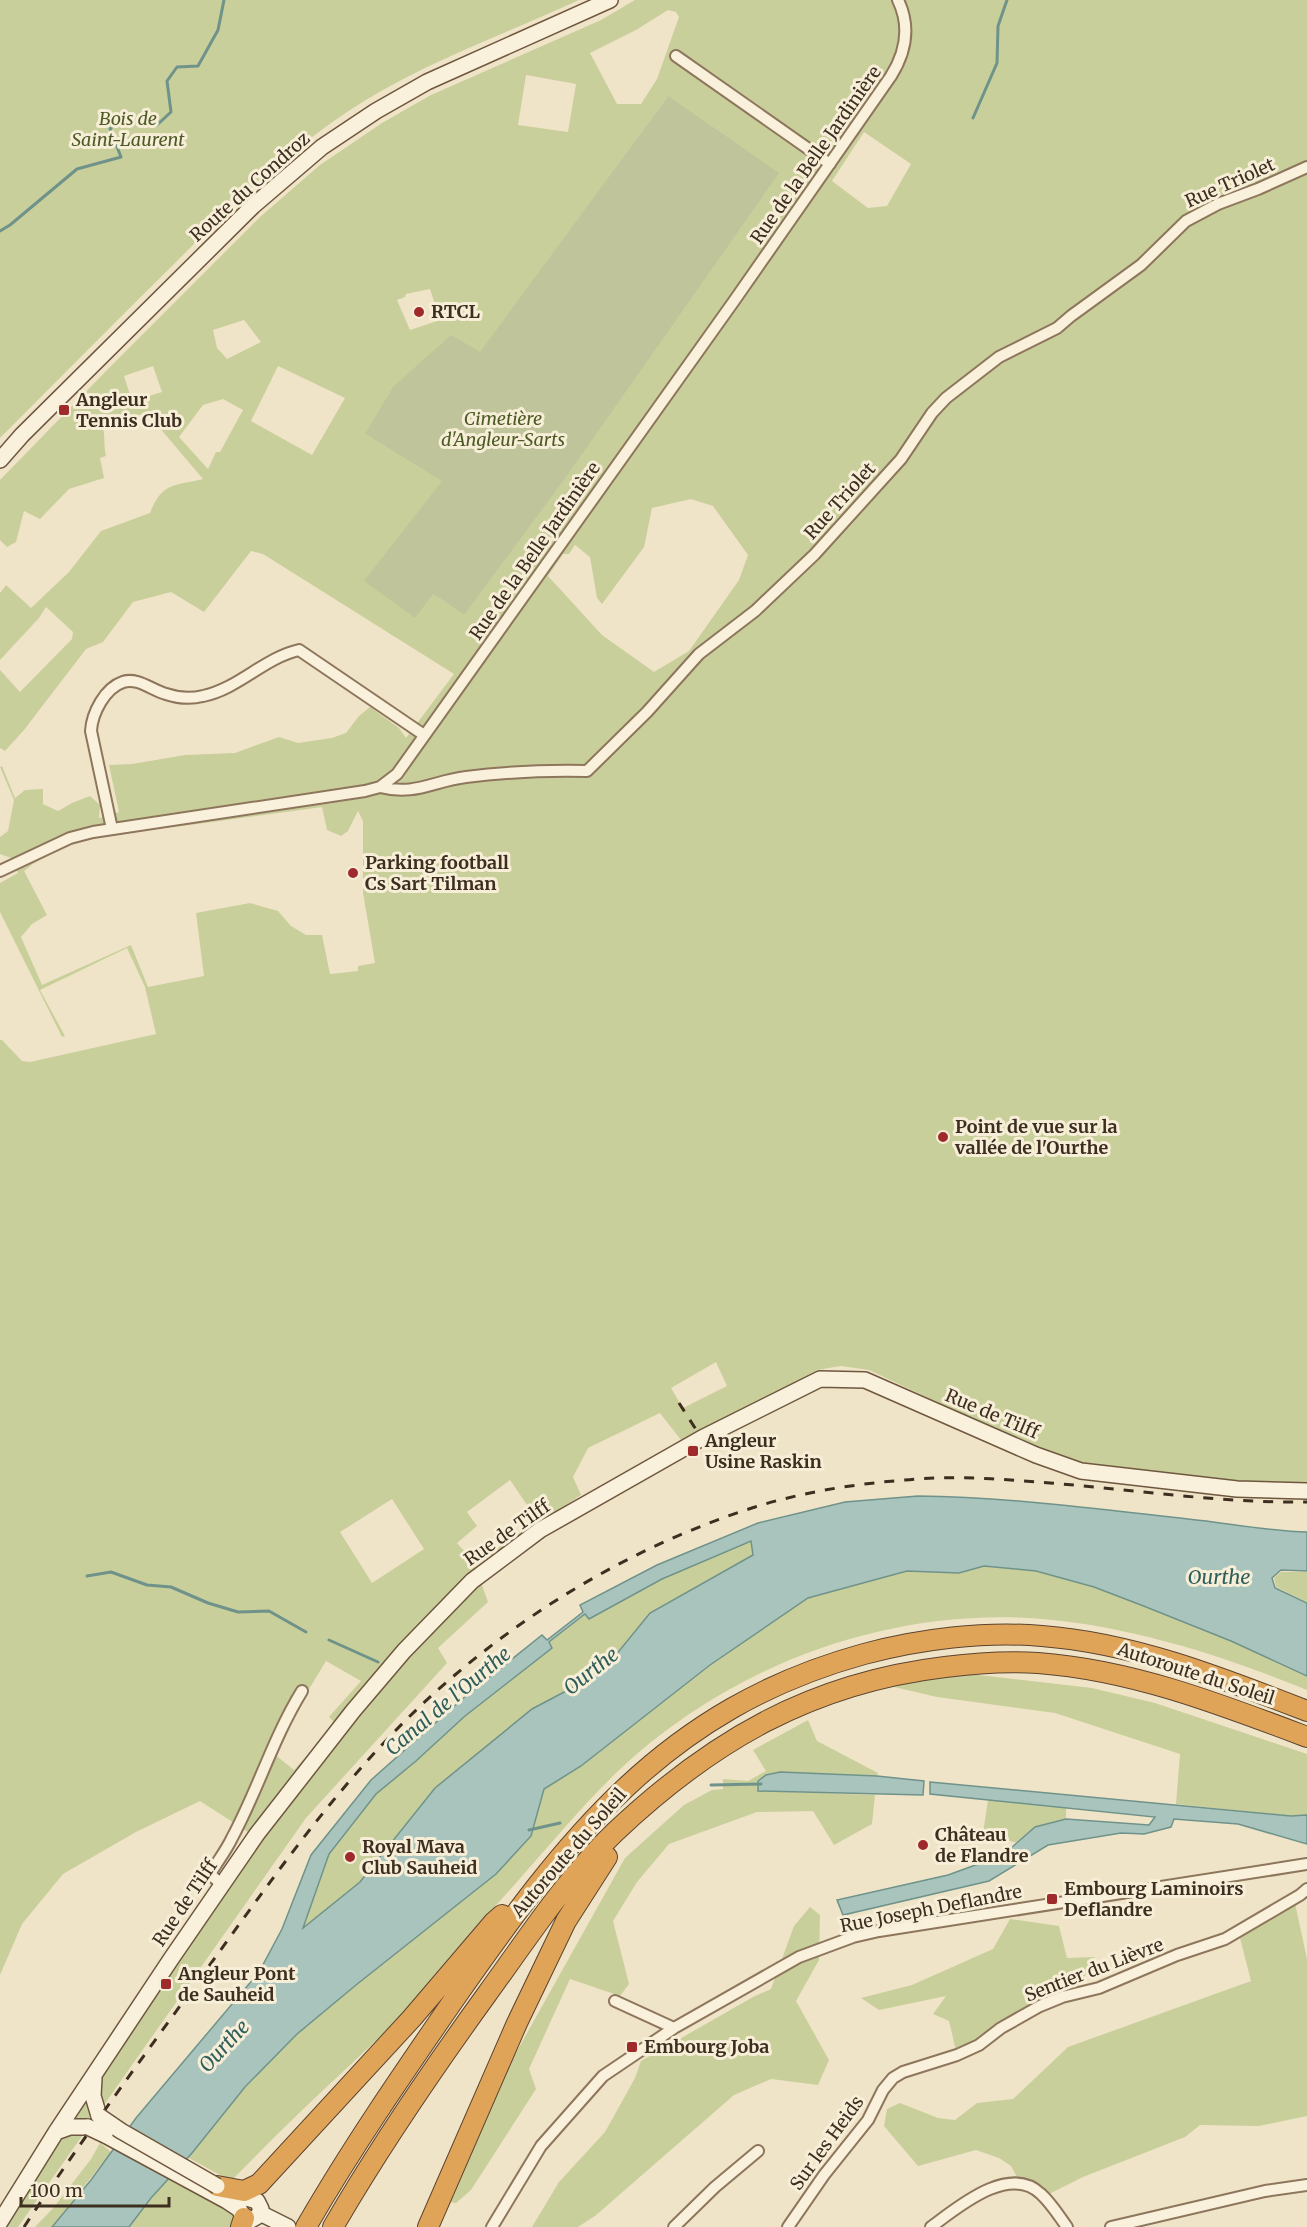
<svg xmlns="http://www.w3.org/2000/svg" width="1307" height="2227" font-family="Merriweather,serif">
<rect width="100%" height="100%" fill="#f0e4c8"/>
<path fill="#c9cf9b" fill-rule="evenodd" d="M0 0H579C501 36 419 64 347 112 281 156 226 212 170 268 113 324 57 381 0 438Z
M635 0H1307V1486L1261 1488 1084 1464 1039 1450 869 1370 841 1366 817 1370 678 1445 681 1440 660 1413 588 1448 573 1477 581 1495 475 1566 488 1602 438 1648 447 1663 306 1818 18 2227H0L251 1834 200 1801 136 1832 63 1874 22 1924 0 1975V1040H2L22 1061 30 1062 156 1034 145 987 127 948 40 990 65 1036 62 1037 0 912V883L18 873 11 858 0 854V837L8 831 14 800 0 767 2 766 15 798 25 790 43 789V804L58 811 72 803 90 796 100 805 99 818 119 812 109 765 132 764 185 755 235 753 279 737 298 743 332 738 346 733 359 716 370 707 399 728 406 738 454 674 263 554 251 551 204 612 171 592 133 602 103 642 86 649 24 730 5 751 0 748V670L20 692 72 639 73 632 46 607 39 618 0 660V593L6 585 31 608 69 572 101 531 150 513C162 482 174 486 203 479L147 413 102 424C106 435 103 444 106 456L100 458 104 478 69 489 40 519 24 511 16 542 7 547 0 540V480L108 369 260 217 320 165 382 123 431 95 601 20ZM668 10 676 12 679 17 657 79 641 104H617L590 53 636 30ZM526 75 576 84 568 132 518 125ZM668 96 464 615 433 594 443 481 365 434 480 353ZM864 132 911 164 887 206 868 208 832 181ZM430 289 440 320 410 330 397 300 405 297 406 294ZM244 320 261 342 227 359 217 348 213 330ZM153 366 162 392 132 401 124 376ZM278 366 345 398 312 455 251 421ZM223 399 243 410 220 452H216L208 469 179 437 203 405ZM691 499 713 506 748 555 739 580 689 651 654 672 602 635 548 576 563 554H569L575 545 590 557 597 598 602 604 644 547 652 508ZM322 807 327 830 341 836 348 831 358 811 363 821V893L375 963 358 966V971L330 974 322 935H306L291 926 278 911 250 903 196 913 204 976 148 987 131 945 42 985 21 937 32 924 47 915 24 871C70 833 134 832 190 825 234 819 278 813 322 807ZM716 1362 727 1386 683 1408 671 1388ZM510 1480 538 1521 475 1563 457 1543 477 1526 467 1512ZM392 1499 424 1549 372 1583 340 1532ZM326 1661 361 1681 329 1717 336 1724 294 1770 273 1753 291 1719Z
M751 1541 753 1555 650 1613 615 1656 585 1681 532 1709 435 1788 360 1882 303 1929 329 1854 376 1794 416 1761 465 1716 552 1648 549 1643 586 1614 589 1618 662 1579Z
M984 1566 1036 1571 1094 1587 1231 1641 1307 1676V1690C1219 1654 1124 1624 1029 1618 879 1610 726 1668 617 1772 581 1807 549 1846 516 1883 490 1913 463 1941 438 1971 426 1985 417 1999 405 2012 387 2031 367 2049 348 2067 308 2104 269 2142 231 2181L187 2157 246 2087 297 2034 356 1985 496 1874 531 1836 544 1789 581 1766 710 1665 808 1598 907 1571 959 1572Z
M1281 1572H1307V1602L1276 1587 1274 1578Z
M952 1672 1092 1688 1155 1703 1307 1754V1815L1291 1816 1176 1804 1180 1754 1055 1713 937 1697 890 1686Z
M808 1720 817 1741 878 1773 877 1776 780 1772 759 1791 875 1795 872 1824 834 1845 813 1811 757 1812 669 1844 637 1882 613 1921 629 1984 620 1996 570 1979 529 2069 536 2089 471 2190 456 2203 448 2202 503 2076 625 1858 684 1805 712 1790 723 1789V1779L748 1781 766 1771 753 1750Z
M988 1800 1066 1808V1819L1035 1827 1017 1843 983 1833Z
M1295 1903 1307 1959V2116L1259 2126 1200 2125 1185 2137 1083 2177 1049 2194 1023 2177H1017L1011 2166 999 2158 976 2150 918 2166 884 2126 887 2109 900 2103 938 2118 955 2120 977 2103 1013 2099 1068 2047 1251 1981 1240 1938Z
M810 1907 820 1915 819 1960 796 2001 829 2060 818 2085 771 2079 734 2095 595 2216 578 2227H532L559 2182 605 2132 635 2078 641 2061 753 1997 771 1989 794 1926Z
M1010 1919 1059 1926 1067 1958 1095 1957 1075 1994 957 2055 949 2021 933 2014 946 1996 879 2010 861 1998 912 1985 993 1949Z
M100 2143 111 2152 52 2227H35L54 2207 91 2159Z
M173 2179 231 2209 251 2227H129L166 2180Z"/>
<path fill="#bfc49a" d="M668 96 779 173 566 477 464 615 433 594 415 618 364 581 442 481 365 434 393 387 451 335 480 352Z"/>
<path fill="#a9c4bc" stroke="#6f938a" stroke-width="1.5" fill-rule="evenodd" d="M918 1496C1008 1497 1098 1509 1188 1519 1228 1523 1267 1531 1307 1532V1571L1281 1570 1272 1578 1275 1588 1307 1603V1676L1231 1641 1141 1605 1094 1587 1036 1571 984 1566 959 1573 907 1571 808 1598 710 1665 581 1766 544 1789 531 1836 496 1874 356 1985 297 2034 245 2087 192 2153 151 2198 129 2227H52L91 2180 136 2118 259 1972 282 1929 311 1855 371 1780 461 1700 542 1635 547 1640 583 1612 580 1605 657 1565 758 1523 845 1502ZM751 1541 753 1555 650 1613 615 1656 585 1681 532 1709 435 1788 360 1882 303 1928 329 1854 376 1794 416 1761 465 1716 552 1648 549 1642 585 1614 589 1619 662 1579Z
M780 1772 877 1776 924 1781 923 1795 758 1791V1781L766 1775Z
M930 1782 1291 1816 1307 1815V1844L1238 1824 1174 1819 1171 1827 1144 1834 1121 1833 1048 1845 989 1881 843 1915 837 1900 948 1875 1003 1855 1035 1827 1066 1819 1149 1825 1155 1817 930 1794Z"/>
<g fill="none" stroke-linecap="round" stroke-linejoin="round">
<path stroke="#6f938a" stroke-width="3" d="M973 118 997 63 998 26 1007 0
M0 231 10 225 77 169 121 157 110 129 119 119 157 125 171 112 167 81 177 67 198 66 218 30 224 0
M87 1576 111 1572 147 1585 171 1587 208 1603 238 1612 269 1611 306 1632
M329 1640 378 1662
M711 1785 761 1784
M529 1830 560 1823"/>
<g stroke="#8d765c" stroke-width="14">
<path id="minor" d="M676 56 830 164
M380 787C415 796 433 781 466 777 506 772 546 770 587 771L647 712 699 654 755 611 815 554 901 459 932 413 946 398 999 357 1057 328 1071 316 1141 265 1186 221 1218 204 1258 189 1307 167
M112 829 91 731C92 713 105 688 123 682 137 677 152 690 166 694 178 698 191 699 203 696 238 689 264 658 299 650L424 735
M0 871 70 838 93 832 365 791 380 787 397 774 734 301 891 76C906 52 911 27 898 0
M221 1884 210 1874C217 1862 226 1851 232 1838 258 1790 273 1738 302 1691
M615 2001 674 2028
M492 2227 541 2146 603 2076 674 2028 799 1957 853 1937 879 1931 1307 1864
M674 2227 715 2187 758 2151
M788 2227 824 2175 868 2120 883 2090 893 2078 903 2072 957 2055 979 2045 1001 2028 1040 2006 1062 1997 1099 1988 1177 1955 1225 1939 1300 1895 1307 1889
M931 2227C957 2208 1009 2163 1041 2194 1051 2203 1059 2216 1067 2227
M1111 2227 1265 2191 1307 2185"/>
</g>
<g stroke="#6f573f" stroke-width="18">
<path id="secondary" d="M0 460 22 435 253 206 322 147 376 111 427 82 610 0
M94 2078 93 2096 99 2116
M56 2132 70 2127H88
M105 2135 227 2201 239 2209 244 2218 251 2220 258 2216 261 2209 257 2201 233 2194
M260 2213 288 2227
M0 2222 56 2132 171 1959 257 1834 353 1711 404 1651 472 1581 540 1530 702 1438 820 1379 865 1380 1036 1455 1081 1471 1237 1489 1307 1491"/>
</g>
<g stroke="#5b4430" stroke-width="22">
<path id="motorway" d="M217 2186 244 2191 259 2184 412 2018 494 1922 502 1915
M241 2227 244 2218
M306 2227C351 2149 402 2075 453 2001 566 1839 664 1709 864 1654 920 1639 984 1631 1042 1636 1134 1643 1222 1678 1307 1711
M333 2227C380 2146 432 2070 487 1994 527 1939 565 1880 614 1833 711 1741 811 1683 945 1667 976 1663 1007 1661 1038 1663 1132 1670 1220 1704 1307 1737
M428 2227 517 2023 566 1921 607 1857"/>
</g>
<use href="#minor" stroke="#faf1dc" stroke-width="10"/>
<use href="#secondary" stroke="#faf1dc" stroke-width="15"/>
<use href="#motorway" stroke="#e0a458" stroke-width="20"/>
<path stroke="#3d2e20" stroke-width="3" stroke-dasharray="10 10" stroke-linecap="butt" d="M679 1403 697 1431
M24 2227C80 2142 141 2060 201 1977 258 1899 313 1819 379 1748 479 1639 613 1552 755 1507 803 1492 854 1484 905 1480 953 1475 1002 1479 1050 1483 1135 1490 1221 1503 1307 1502"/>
<g stroke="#6f573f" stroke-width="18" stroke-linecap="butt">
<path id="secondary-bridge" d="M99 2116 121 2131 217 2186
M88 2127 105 2135"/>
</g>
<use href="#secondary-bridge" stroke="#faf1dc" stroke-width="15"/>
</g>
<g fill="#9e2a2b" stroke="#f7eed8" stroke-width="2">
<circle cx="419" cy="312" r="6"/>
<rect x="58" y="404" width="12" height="12" rx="3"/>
<circle cx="353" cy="873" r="6"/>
<circle cx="943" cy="1137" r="6"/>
<rect x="687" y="1445" width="12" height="12" rx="3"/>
<circle cx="923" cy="1845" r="6"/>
<circle cx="350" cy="1857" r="6"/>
<rect x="1046" y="1893" width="12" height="12" rx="3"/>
<rect x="160" y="1978" width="12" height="12" rx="3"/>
<rect x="626" y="2041" width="12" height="12" rx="3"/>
</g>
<g text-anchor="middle" stroke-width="6" stroke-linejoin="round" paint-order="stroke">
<g font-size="18" font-style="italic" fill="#4d5a26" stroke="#f7eed8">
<text x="128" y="125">Bois de<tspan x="128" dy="21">Saint-Laurent</tspan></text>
<text x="503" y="425">Cimetière<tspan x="503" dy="21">d'Angleur-Sarts</tspan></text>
</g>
<g font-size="18" fill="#3d2e20" stroke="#f7eed8">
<text transform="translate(816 155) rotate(-55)" y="6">Rue de la Belle Jardinière</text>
<text transform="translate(1230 183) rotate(-24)" y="6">Rue Triolet</text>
<text transform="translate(250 187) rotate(-42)" y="6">Route du Condroz</text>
<text transform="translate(840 501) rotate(-48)" y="6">Rue Triolet</text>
<text transform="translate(535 551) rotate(-55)" y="6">Rue de la Belle Jardinière</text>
<text transform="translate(992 1414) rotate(23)" y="6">Rue de Tilff</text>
<text transform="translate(507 1533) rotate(-35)" y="6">Rue de Tilff</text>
<text transform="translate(1196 1674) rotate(18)" y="6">Autoroute du Soleil</text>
<text transform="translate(569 1853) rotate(-49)" y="6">Autoroute du Soleil</text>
<text transform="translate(185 1903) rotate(-56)" y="6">Rue de Tilff</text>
<text transform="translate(931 1909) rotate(-11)" y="6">Rue Joseph Deflandre</text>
<text transform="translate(1094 1970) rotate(-21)" y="6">Sentier du Lièvre</text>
<text transform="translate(827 2143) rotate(-54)" y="6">Sur les Heids</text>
</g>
<g font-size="18" font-weight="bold" fill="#3d2e20" stroke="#f7eed8" text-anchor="start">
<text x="431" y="318">RTCL</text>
<text x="76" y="406">Angleur<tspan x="76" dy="21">Tennis Club</tspan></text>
<text x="365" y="869">Parking football<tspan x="365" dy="21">Cs Sart Tilman</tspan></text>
<text x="955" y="1133">Point de vue sur la<tspan x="955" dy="21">vallée de l'Ourthe</tspan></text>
<text x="705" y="1447">Angleur<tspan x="705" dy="21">Usine Raskin</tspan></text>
<text x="935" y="1841">Château<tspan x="935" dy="21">de Flandre</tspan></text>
<text x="362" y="1853">Royal Mava<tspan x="362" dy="21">Club Sauheid</tspan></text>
<text x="1064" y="1895">Embourg Laminoirs<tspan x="1064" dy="21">Deflandre</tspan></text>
<text x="178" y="1980">Angleur Pont<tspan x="178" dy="21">de Sauheid</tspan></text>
<text x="644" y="2053">Embourg Joba</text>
</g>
<g font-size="20" font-style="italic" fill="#2f5d5a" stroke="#f7eed8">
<text x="1219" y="1584">Ourthe</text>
<text transform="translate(591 1671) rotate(-38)" y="7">Ourthe</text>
<text transform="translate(448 1701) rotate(-40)" y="7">Canal de l'Ourthe</text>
<text transform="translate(224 2046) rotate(-47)" y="7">Ourthe</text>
</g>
</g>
<path d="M21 2197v9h148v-9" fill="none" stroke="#3d2e20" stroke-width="3"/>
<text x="30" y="2197" font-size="18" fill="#3d2e20" stroke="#f7eed8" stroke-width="4.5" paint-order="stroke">100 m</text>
</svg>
